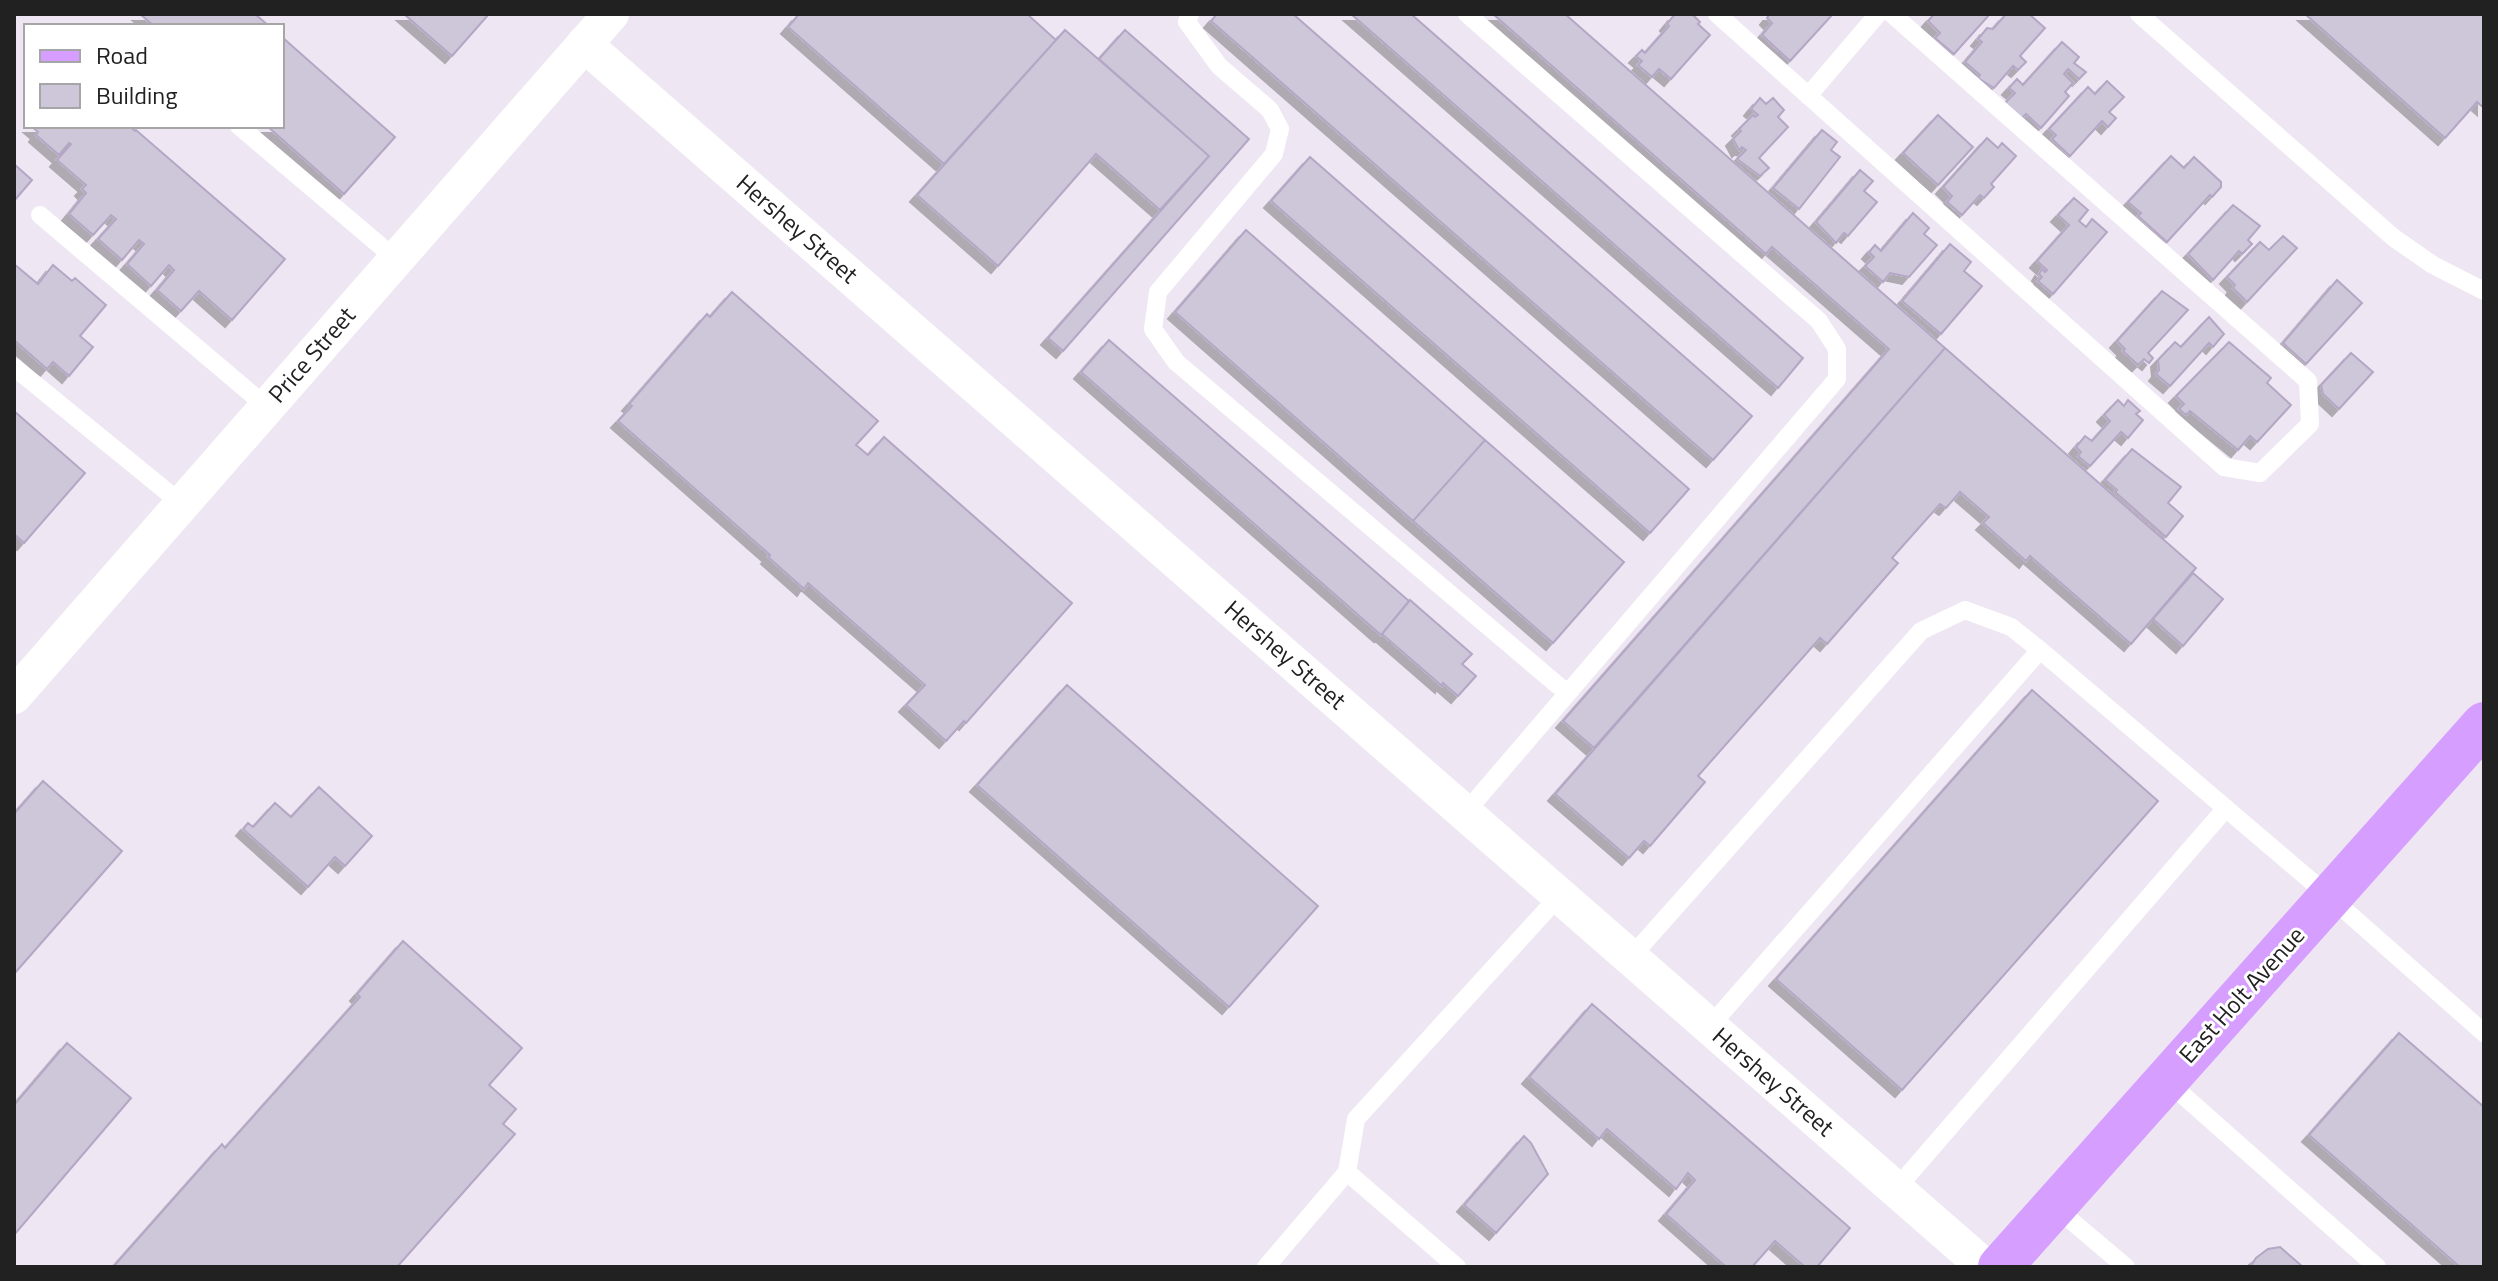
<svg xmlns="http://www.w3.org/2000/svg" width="2498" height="1281" font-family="'Titillium Web',sans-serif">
<defs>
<filter id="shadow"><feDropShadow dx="-7" dy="7" stdDeviation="0" flood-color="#0004"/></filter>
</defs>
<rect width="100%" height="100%" fill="#eee6f2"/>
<path fill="#cec6d9" stroke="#b4a7c5" stroke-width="2" filter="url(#shadow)" d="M140 14H255L269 26H154Z
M404 14H489L452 56Z
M799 14H1027L1056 40 944 164 788 27Z
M1217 14H1293L1752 416 1713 460 1211 21Z
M1351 14H1411L1803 358 1778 388Z
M1493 14H1565L1945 348 1594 748 1563 721 1889 349 1772 247 1766 254Z
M1675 14H1692L1700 22 1698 24 1710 35 1671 79 1659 69 1652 77 1638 65 1642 61 1636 56 1642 50 1645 53 1669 26 1667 24Z
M1770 14H1833L1790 61 1762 35 1772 23 1767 18Z
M1934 14H1990L1954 54 1935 38 1940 33 1928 21Z
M2006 14H2029L2045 28 2020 56 2026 62 2018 70 2013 66 1994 88 1978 78 1980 75 1965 62 1982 42 1978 39 1987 28 1993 29Z
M2305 14H2484V108L2477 102 2445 138Z
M1065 30 1209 156 1160 210 1096 154 998 266 917 195Z
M1125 30 1249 139 1063 351 1048 338 1209 156 1099 59Z
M282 37 395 137 344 194 267 126H282Z
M2062 42 2079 57 2074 63 2086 72 2079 79 2068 69 2064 74 2073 83 2065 92 2069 96 2041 128 2026 114 2022 118 2005 103 2015 93 2009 88 2017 79 2023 85Z
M2107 81 2124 97 2109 112 2116 118 2108 127 2102 121 2070 156 2052 139 2056 135 2049 129 2088 87 2095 94Z
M1760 98 1766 104 1773 98 1784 110 1778 117 1788 127 1759 158 1769 168 1760 176 1737 159 1746 150 1742 147 1739 150 1733 139 1741 131 1739 129 1753 115 1755 117 1758 115 1751 109Z
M1938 115 1973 147 1938 185 1903 153Z
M31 126H129L135 131 136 130 285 259 232 320 199 291 181 311 157 290 174 270 169 265 151 286 127 264 144 244 139 240 122 260 98 239 116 219 111 215 93 235 69 214 86 193 82 189 86 185 57 160 71 144 69 143 59 155 36 135 38 132Z
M1822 130 1837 142 1831 150 1840 157 1799 209 1773 188Z
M1987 138 1998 148 2002 143 2016 156 1991 184 1994 187 1984 198 1980 195 1962 215 1947 202 1952 196 1943 187Z
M2171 156 2184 168 2194 157 2221 182V187L2212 197 2210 195 2167 242 2138 216 2141 213 2128 202Z
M1310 157 1689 489 1650 533 1271 201Z
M14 164 32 180 14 201Z
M1860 170 1873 181 1864 191 1877 202 1848 236 1844 233 1836 243 1816 222Z
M2074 198 2088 210 2079 221 2086 227 2092 219 2107 232 2053 294 2038 281 2042 277 2039 274 2042 269 2045 272 2047 270 2037 261 2069 225 2058 215Z
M2233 205 2260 226 2248 240 2252 244 2242 254 2239 251 2213 280 2188 254Z
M1913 213 1929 228 1924 234 1937 245 1909 277 1890 273 1883 282 1865 266 1874 257 1869 252 1875 245 1881 251Z
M1246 230 1485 440 1413 521 1175 312Z
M2283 236 2297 248 2247 302 2233 288 2235 285 2227 277 2260 242 2269 250Z
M1950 244 1971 262 1964 271 1982 286 1941 334 1902 301Z
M14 264 38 284 53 265 72 281 75 278 106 305 80 336 93 347 69 376 53 362 47 369 14 340Z
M2337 280 2362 303 2306 364 2283 343Z
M2162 291 2188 310 2148 353 2153 358 2149 363 2144 359 2138 365 2123 351 2125 349 2117 341Z
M732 292 878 421 856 445 868 455 884 437 1072 603 966 723 964 721 946 741 906 705 925 685 808 583 804 589 768 557 770 555 618 421 632 406 629 404 707 314 710 317Z
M2209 317 2224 334 2213 347 2209 343 2170 386 2156 374 2159 370 2158 360 2175 342 2181 347Z
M1109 340 1409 601 1381 635 1081 372Z
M2229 342 2271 378 2267 383 2291 405 2257 442 2250 436 2238 450 2190 411 2186 415 2179 409 2184 404 2176 396Z
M1945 348 2196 568 2131 644 2030 556 2026 561 1983 523 1989 517 1960 492 1946 508 1940 504 1892 558 1898 563 1827 644 1820 638 1698 776 1705 782 1650 846 1644 841 1629 858 1555 794Z
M2351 353 2373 372 2339 409 2323 394 2321 385Z
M2118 400 2124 406 2128 400 2140 411 2136 414 2143 420 2128 438 2121 432 2090 466 2078 456 2081 452 2076 447 2085 436 2092 441 2110 421 2104 415Z
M14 411 85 473 24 543 14 534Z
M1485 440 1624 562 1553 643 1413 521Z
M2132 449 2181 487 2168 503 2183 516 2166 537 2115 492 2117 490 2105 480Z
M2193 573 2223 599 2183 646 2153 619Z
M1410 600 1472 654 1462 664 1476 676 1458 696 1443 683 1442 686 1382 634Z
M1067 685 1318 906 1229 1007 977 785Z
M2032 690 2158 801 1902 1090 1776 979Z
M43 781 122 851 14 974V814Z
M319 787 372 836 345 866 335 857 308 887 243 829 248 823 253 827 275 803 291 817Z
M403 941 522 1048 489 1085 516 1109 503 1124 515 1134 397 1267H113L222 1144 225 1148 360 997 357 994Z
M1592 1004 1850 1228 1817 1267H1805L1775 1241 1752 1267H1726L1666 1214 1695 1180 1688 1173 1676 1189 1607 1129 1599 1139 1529 1077Z
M2399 1033 2484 1107V1267H2460L2309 1135Z
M67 1043 131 1098 14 1235V1105Z
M1524 1136 1531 1143 1548 1174 1496 1233 1464 1205Z
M2280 1247 2303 1267H2250L2256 1258 2268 1249Z"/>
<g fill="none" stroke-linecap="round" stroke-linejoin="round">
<path stroke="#fff" stroke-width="18" d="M1190 14 1187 22 1219 66 1270 110 1280 129 1274 154 1158 292 1153 329 1176 362 1567 693
M1717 14 2224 467 2260 473 2310 424 2308 381 1892 14
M2139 14 2394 238 2433 265 2484 291
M1808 96 1878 14
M239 126 396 259
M40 215 267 407
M14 367 182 504
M1465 813 1837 379V349L1819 321 1467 14
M1631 957 1921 631 1965 610 2011 627 2040 650 2330 897 2484 1033
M1710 1026 2040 650
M2167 1081 2377 1267
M1347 1172 1356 1119 1560 895
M1896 1189 2226 808
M2055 1207 2126 1267
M1266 1267 1347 1172 1457 1267"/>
<path stroke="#fff" stroke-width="36" d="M584 44 1985 1267
M14 696 611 14"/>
<path stroke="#d59eff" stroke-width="44" d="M2000 1267 2484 724"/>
</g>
<g text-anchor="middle" stroke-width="6" stroke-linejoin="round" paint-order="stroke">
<g font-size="24" fill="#212121" stroke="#fff">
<text transform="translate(797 229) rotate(41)" y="8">Hershey Street</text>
<text transform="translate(312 355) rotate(-49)" y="8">Price Street</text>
<text transform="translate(1285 655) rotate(41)" y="8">Hershey Street</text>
<text transform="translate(2242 995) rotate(-48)" y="8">East Holt Avenue</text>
<text transform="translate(1773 1082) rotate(41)" y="8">Hershey Street</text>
</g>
</g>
<rect width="2498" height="1281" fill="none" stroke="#212121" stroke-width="32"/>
<rect x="24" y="24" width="260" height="104" fill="#ffffff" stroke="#a6a6a6" stroke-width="2"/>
<rect x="40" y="50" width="40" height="12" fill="#d59eff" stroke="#a6a6a6" stroke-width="2"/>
<text x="96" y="64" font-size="24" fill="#212121">Road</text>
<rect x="40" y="84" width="40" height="24" fill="#cec6d9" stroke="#a6a6a6" stroke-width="2"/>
<text x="96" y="104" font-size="24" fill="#212121">Building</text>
</svg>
